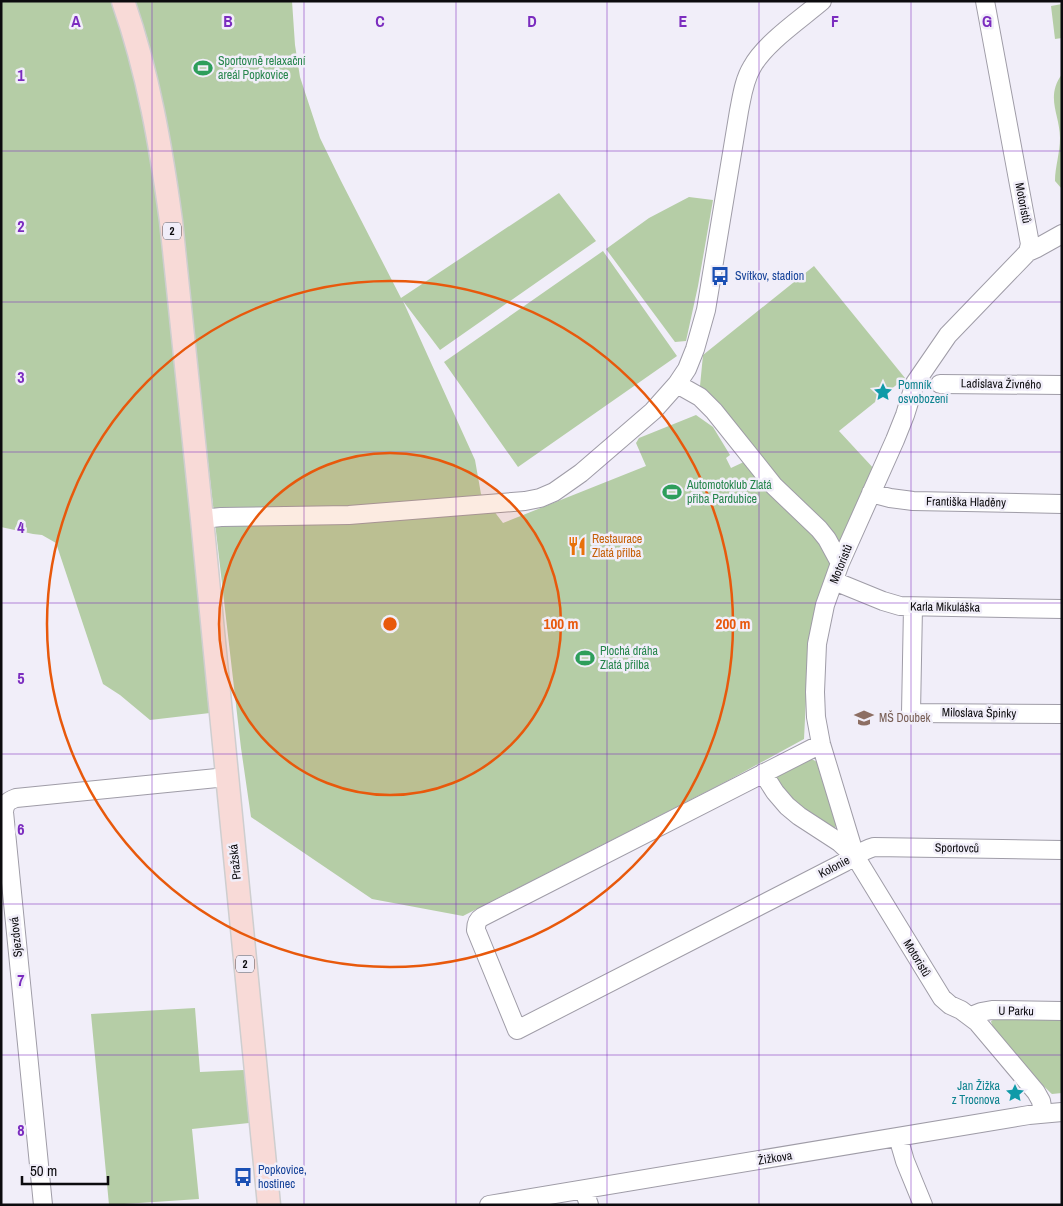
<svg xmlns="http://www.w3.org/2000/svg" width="1063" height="1206" font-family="'Archivo Narrow',sans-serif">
<rect width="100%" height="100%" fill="#f1eef9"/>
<path fill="#b5cda6" d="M1 1H114L149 132 160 211 210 713 150 720 120 695 103 684 56 543 42 535 33 534 1 527Z
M134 1H292L295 45 300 77 320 138 341 181 401 298 559 193 596 241 440 350 403 301 475 460 481 494 503 523 646 466 636 443 639 438 696 415 713 427 730 455 726 458 731 468 748 460 775 482 700 386 703 355 814 266 905 378 839 431 876 471 817 608 809 638 804 739 727 781 463 916 372 899 251 817 241 748 199 384 176 178 147 37Z
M1062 4V38L1055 39 1051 6Z
M1062 74V189L1055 181C1055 167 1060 153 1060 138 1060 114 1045 98 1062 74Z
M689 197 713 200 698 286 686 341 675 342 606 249 649 218Z
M603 251 677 356 518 467 444 362Z
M808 757 819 763 838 822 834 830 797 805 774 778Z
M195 1008 200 1072 244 1070 249 1123 192 1129 199 1199 109 1205 91 1014Z
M1062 1015V1093L1052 1094C1039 1082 993 1036 991 1021L997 1018Z"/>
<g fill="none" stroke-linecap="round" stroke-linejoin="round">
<g stroke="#9f9ca7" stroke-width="20">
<path id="minor" d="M985 1 1030 244 1028 252 948 335 915 383 905 415 895 440 840 563 825 605 817 644 815 692 816 717 821 744 855 856 942 998 950 1005 961 1010 977 1022 1036 1092 1041 1101 1043 1113
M1028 252 1037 248 1062 234
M677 384 700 397 714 411 774 486 819 529 827 539 840 563
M940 384 1062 385
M871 493 890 498 913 501 1062 504
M202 519 221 517 349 515 525 501 540 498 554 492 581 473 653 411 677 384 687 369 695 349 706 310 739 111C742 96 744 80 752 67 765 43 801 19 822 1
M834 581 883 601 900 606 1062 609
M913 607 911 713 1062 714
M821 744 482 917C477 920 476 924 476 930L517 1030 845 862C855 856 863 850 874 847L1062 850
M763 773 775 792 787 806 799 816 839 842 854 856
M971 1016 981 1012 992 1010 1062 1011
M898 1137 905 1161 923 1205
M584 1190 589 1205
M43 1205 4 812C5 803 8 801 16 798L227 777
M489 1205 1029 1115 1062 1112"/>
</g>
<g stroke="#cececf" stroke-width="25">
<path id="major" d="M123 1C148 72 161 147 171 221L202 519 269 1205"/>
</g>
<use href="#minor" stroke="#fff" stroke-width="18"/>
<use href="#major" stroke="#f8dad7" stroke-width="22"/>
</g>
<path fill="none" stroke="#7b2cbf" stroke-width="1" stroke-opacity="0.55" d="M152 1V1205M304 1V1205M456 1V1205M607 1V1205M759 1V1205M911 1V1205M1 151H1062M1 302H1062M1 452H1062M1 603H1062M1 754H1062M1 904H1062M1 1055H1062"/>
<circle cx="390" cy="624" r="171" fill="#e8590c" fill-opacity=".12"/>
<g fill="none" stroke="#e8590c" stroke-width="2.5">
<circle cx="390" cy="624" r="171"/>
<circle cx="390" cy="624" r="343"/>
</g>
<defs>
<g id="stadium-bare" transform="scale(1.5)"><path d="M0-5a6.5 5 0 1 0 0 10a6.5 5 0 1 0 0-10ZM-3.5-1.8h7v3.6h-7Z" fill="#2e9e5b" stroke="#f1eef9" stroke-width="2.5" paint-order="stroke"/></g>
<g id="bus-bare" transform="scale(1.5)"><path d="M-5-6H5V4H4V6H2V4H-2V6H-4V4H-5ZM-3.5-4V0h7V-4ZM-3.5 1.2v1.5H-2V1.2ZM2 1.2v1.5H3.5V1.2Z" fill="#1a4fb4" stroke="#f1eef9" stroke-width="2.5" paint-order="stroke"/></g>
<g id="sight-bare" transform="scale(1.5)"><path d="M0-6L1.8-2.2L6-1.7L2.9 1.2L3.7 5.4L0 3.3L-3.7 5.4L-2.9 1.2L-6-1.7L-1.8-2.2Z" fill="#0f9aa8" stroke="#f1eef9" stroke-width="2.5" paint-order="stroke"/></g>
<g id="restaurant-bare" transform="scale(1.5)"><path d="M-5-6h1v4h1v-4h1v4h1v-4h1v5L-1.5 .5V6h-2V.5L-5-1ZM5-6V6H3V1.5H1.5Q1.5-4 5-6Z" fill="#e8710a" stroke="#f1eef9" stroke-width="2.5" paint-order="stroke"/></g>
<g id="school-bare" transform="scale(1.5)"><path d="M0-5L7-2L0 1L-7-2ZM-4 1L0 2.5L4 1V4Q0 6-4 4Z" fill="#8d6e63" stroke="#f1eef9" stroke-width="2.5" paint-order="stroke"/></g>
</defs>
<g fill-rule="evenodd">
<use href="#stadium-bare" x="203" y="68"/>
<use href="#bus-bare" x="720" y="276"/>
<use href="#sight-bare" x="883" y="392"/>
<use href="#stadium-bare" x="672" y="492"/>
<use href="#restaurant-bare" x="577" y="546"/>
<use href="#stadium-bare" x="585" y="658"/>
<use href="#school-bare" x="864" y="718"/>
<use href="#sight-bare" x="1015" y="1093"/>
<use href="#bus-bare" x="243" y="1177"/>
</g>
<g text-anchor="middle" stroke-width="5" stroke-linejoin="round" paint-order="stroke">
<g fill="#f1eef9" stroke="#514f54" stroke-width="1">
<rect x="163" y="222.5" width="18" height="17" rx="4"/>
<rect x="236" y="955.5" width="18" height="17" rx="4"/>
</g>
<g font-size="11" font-weight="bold" fill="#0c0b0e">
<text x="172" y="235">2</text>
<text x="245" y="968">2</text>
</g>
<g font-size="12" fill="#27864d" stroke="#f1eef9" text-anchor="start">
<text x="218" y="65">Sportovně relaxační<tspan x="218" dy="14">areál Popkovice</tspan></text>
<text x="687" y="489">Automotoklub Zlatá<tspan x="687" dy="14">přiba Pardubice</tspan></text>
<text x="600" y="655">Plochá dráha<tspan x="600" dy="14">Zlatá přilba</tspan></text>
</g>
<g font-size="12" fill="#0c0b0e" stroke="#f1eef9">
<text transform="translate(1023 203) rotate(79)" y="4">Motoristů</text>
<text transform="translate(1001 384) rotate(1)" y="4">Ladislava Živného</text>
<text transform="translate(966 502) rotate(1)" y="4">Františka Hladěny</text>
<text transform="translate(841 564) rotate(-68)" y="4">Motoristů</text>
<text transform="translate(945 607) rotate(1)" y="4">Karla Mikuláška</text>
<text transform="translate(979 713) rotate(1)" y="4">Miloslava Špinky</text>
<text transform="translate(957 848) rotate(1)" y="4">Sportovců</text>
<text transform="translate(235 862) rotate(-96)" y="4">Pražská</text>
<text transform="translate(834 867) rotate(-28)" y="4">Kolonie</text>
<text transform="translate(16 937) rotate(-96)" y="4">Sjezdová</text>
<text transform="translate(917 958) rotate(59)" y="4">Motoristů</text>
<text transform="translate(1016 1011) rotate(1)" y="4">U Parku</text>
<text transform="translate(775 1158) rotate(-9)" y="4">Žižkova</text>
</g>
<g font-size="12" fill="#164399" stroke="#f1eef9" text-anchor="start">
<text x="735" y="280">Svítkov, stadion</text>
<text x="258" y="1174">Popkovice,<tspan x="258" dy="14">hostinec</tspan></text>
</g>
<g font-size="12" fill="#0d838f" stroke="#f1eef9" text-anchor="start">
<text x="898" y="389">Pomník<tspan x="898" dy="14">osvobození</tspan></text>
<text x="1000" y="1090" text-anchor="end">Jan Žižka<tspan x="1000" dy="14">z Trocnova</tspan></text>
</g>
<g font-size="12" fill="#c56008" stroke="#f1eef9" text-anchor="start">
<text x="592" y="543">Restaurace<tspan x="592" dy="14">Zlatá přilba</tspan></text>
</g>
<g font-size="12" fill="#785e54" stroke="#f1eef9" text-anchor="start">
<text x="879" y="722">MŠ Doubek</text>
</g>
</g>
<g font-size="16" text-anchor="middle" font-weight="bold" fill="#7b2cbf" stroke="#f1eef9" stroke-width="5" stroke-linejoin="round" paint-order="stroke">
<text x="76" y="27">A</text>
<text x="228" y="27">B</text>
<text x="380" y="27">C</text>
<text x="532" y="27">D</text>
<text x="683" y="27">E</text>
<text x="835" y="27">F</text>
<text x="987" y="27">G</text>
<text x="21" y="81">1</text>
<text x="21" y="232">2</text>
<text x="21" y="383">3</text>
<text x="21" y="533">4</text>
<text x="21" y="684">5</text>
<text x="21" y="835">6</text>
<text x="21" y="986">7</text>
<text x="21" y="1136">8</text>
</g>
<circle cx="390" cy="624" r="8" fill="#e8590c" stroke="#f1eef9" stroke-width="2.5"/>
<g font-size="15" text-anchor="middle" font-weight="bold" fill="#e8590c" stroke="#f1eef9" stroke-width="5" stroke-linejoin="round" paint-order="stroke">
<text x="561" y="629">100 m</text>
<text x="733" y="629">200 m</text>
</g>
<rect width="1063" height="1206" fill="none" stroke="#0c0b0e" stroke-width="5"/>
<path d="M22 1176v8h86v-8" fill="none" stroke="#0c0b0e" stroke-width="2.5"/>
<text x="30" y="1176" font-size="15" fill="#0c0b0e" stroke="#f1eef9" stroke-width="4" paint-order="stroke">50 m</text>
</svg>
